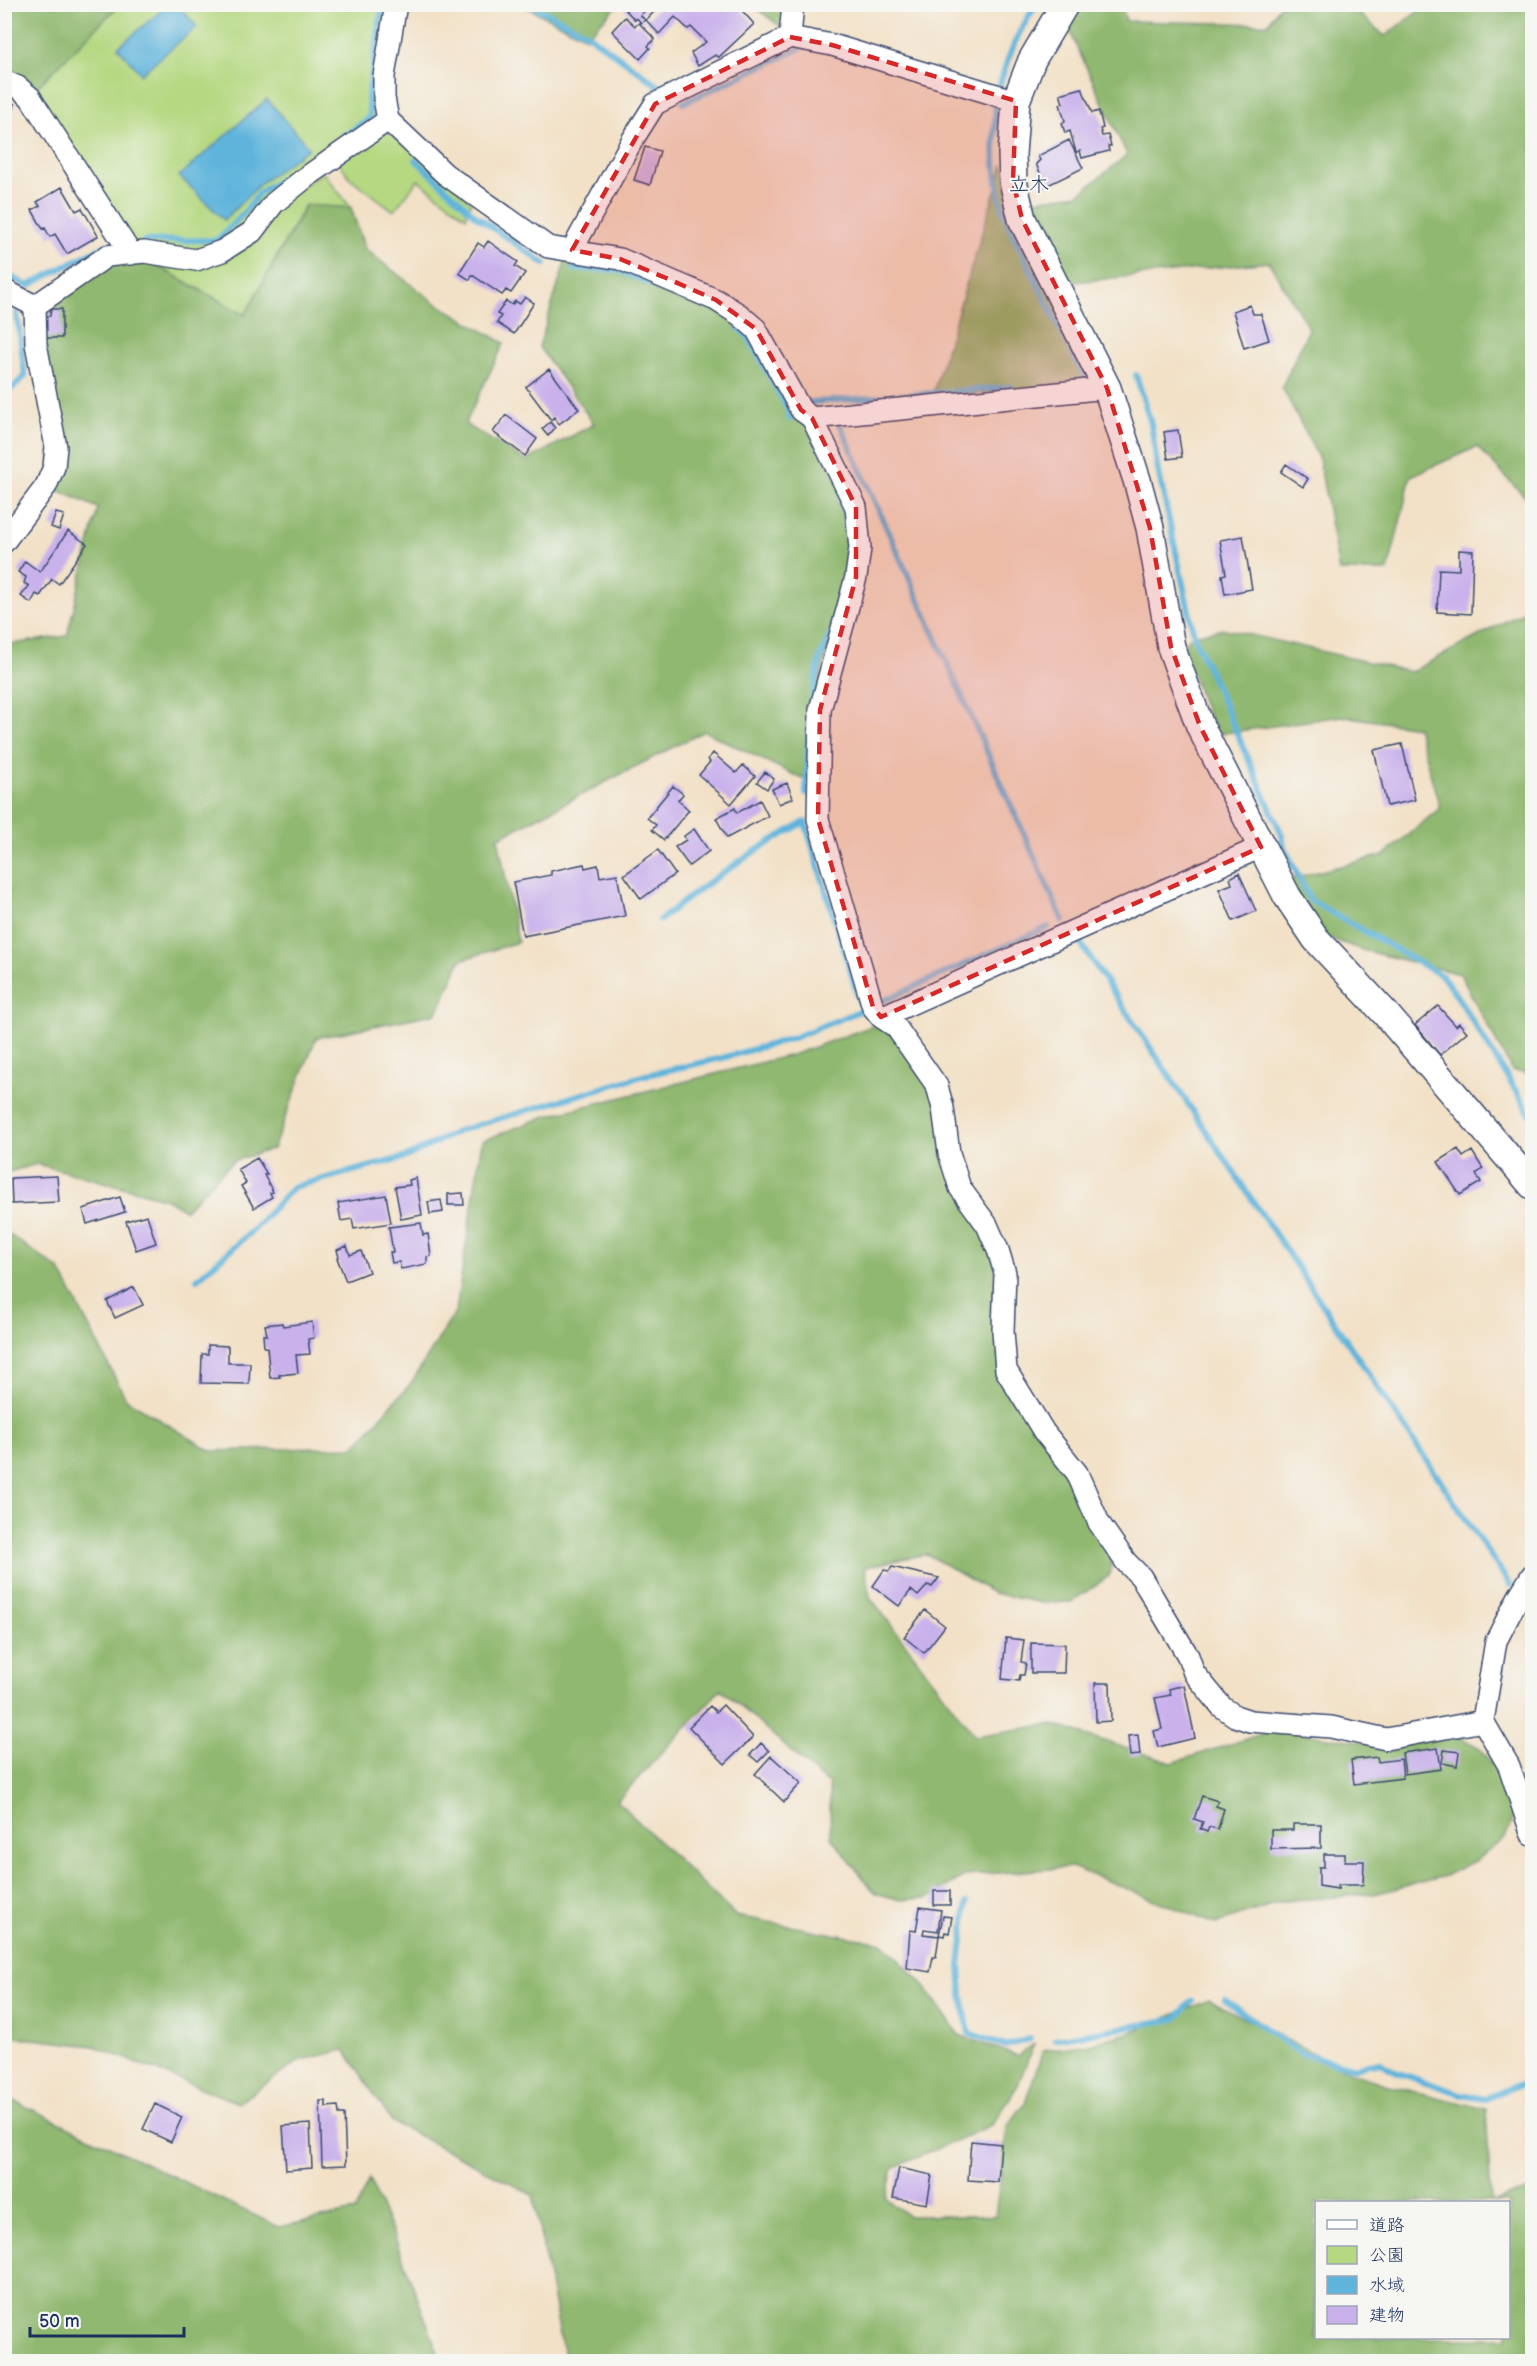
<svg xmlns="http://www.w3.org/2000/svg" width="1537" height="2366" font-family="'Balsamiq Sans','Klee One',sans-serif">
<rect width="100%" height="100%" fill="#f6f6f2"/>
<filter id="ink" filterUnits="userSpaceOnUse"><feTurbulence type="fractalNoise" baseFrequency=".0167" numOctaves="2"/><feDisplacementMap in="SourceGraphic" scale="12" xChannelSelector="R" yChannelSelector="G"/><feConvolveMatrix kernelMatrix="1 2 1 2 8 2 1 2 1" color-interpolation-filters="sRGB"/></filter>
<filter id="wash" filterUnits="userSpaceOnUse"><feTurbulence type="fractalNoise" baseFrequency=".008" numOctaves="4" result="noise"/><feDisplacementMap in="SourceGraphic" scale="24" xChannelSelector="R" yChannelSelector="G"/><feGaussianBlur stdDeviation="1.35" result="paint"/><feColorMatrix in="noise" values="0 0 0 0 0 0 0 0 0 0 0 0 0 0 0 0 0 1.4 0 .05"/><feComposite in="paint" operator="in"/></filter>
<g filter="url(#wash)">
<rect width="100%" height="100%" fill="#f2e1c7"/>
<path fill="#b5d881" stroke="#688470" stroke-width="1.5" d="M119 5H389L380 117 240 233 201 252 131 246 32 92Z
M397 131 471 202 466 217 418 180 394 211 350 178 339 162 383 133Z
M323 172 351 208 305 205 245 315 150 262 189 264Z"/>
<path fill="#90b86f" stroke="#567466" stroke-width="1.5" d="M4 5H119L32 92 5 79Z
M522 5H618L586 37Z
M752 5H790L785 30Z
M1077 5H1122L1126 21 1268 24 1280 5H1349L1385 36 1427 5H1532V504L1477 447 1411 476 1388 571H1339L1319 459 1282 387 1309 329 1269 262 1065 283 1026 201 1079 194 1127 155 1065 21Z
M1003 165 1095 380 931 399Z
M306 205 351 208 365 249 434 302 504 343 465 424 526 461 594 424 539 347 567 256 619 263 719 309 751 330 814 435 845 495 853 548 813 707 807 781 704 731 498 838 518 942 461 960 437 1013 316 1038 273 1149 233 1161 185 1210 167 1199 37 1164 5 1173V645L67 636 98 508 53 488 38 317 118 257 150 262 245 315Z
M1532 599V1074L1512 1071 1460 974 1362 950 1321 935 1286 880 1384 855 1440 808 1417 727 1342 716 1219 734 1206 712 1182 647 1192 635 1225 629 1411 672 1527 610Z
M872 1026 888 1030 932 1091 996 1268 1002 1370 1114 1552 1109 1576 1071 1602 1042 1603 993 1593 927 1554 865 1567 870 1597 975 1736 1052 1724 1172 1763 1274 1730 1396 1746 1451 1732 1480 1748 1507 1782 1515 1812 1505 1838 1476 1860 1445 1876 1374 1894 1283 1901 1215 1924 1072 1867 964 1876 928 1898 901 1900 875 1893 831 1837 829 1785 721 1689 617 1801 736 1916 882 1943 923 1984 959 2035 1018 2056 1034 2044 1018 2085 992 2125 893 2168 886 2199 909 2216H995L1007 2127 1025 2103 1043 2050 1086 2045 1126 2034 1209 2000 1350 2072 1384 2084 1486 2109 1491 2202H1316V2338H1508V2202H1492L1532 2189V2361H565L533 2195 392 2122 345 2050 301 2060 238 2103 94 2046 5 2036 4 1231 60 1270 126 1399 211 1451 354 1447 411 1383 456 1311 482 1141 546 1116 795 1054Z
M4 2096 279 2227 355 2211 369 2179 397 2243 441 2361H5Z"/>
<path fill="#5fb4db" stroke="#3d729c" stroke-width="1.5" d="M168 5H178L197 27 141 74 118 47Z
M267 99 309 148 262 182 224 220 179 176Z"/>
<g fill="none" stroke-linecap="round" stroke-linejoin="round">
<path stroke="#5fb4db" stroke-width="6" d="M529 4 586 33 660 87
M1000 84C1008 55 1019 29 1037 4
M990 102 996 104C993 145 993 186 1008 225L1087 382H1084
M683 103 803 47
M416 160 476 216 545 264
M144 241 217 240 243 214 259 193 326 150 370 117 368 97 383 4
M573 269 618 270 661 288
M4 273 28 286 92 252 114 243
M739 328 749 338 787 408 793 406
M1136 375 1151 424 1157 465 1195 639 1282 835 1284 847 1310 900 1442 976 1455 993 1532 1117
M4 396 25 376 17 313
M803 403 1011 387
M787 408 790 419
M840 424 1063 921
M841 498 847 519 849 556
M811 704 820 658 831 633
M806 793 810 714
M1079 941 1510 1585
M885 1000 1048 927
M197 1279 252 1231 293 1187 406 1157 461 1130 642 1076 722 1058 793 1038 862 1010 805 822C753 850 706 883 660 920
M967 1903 960 1966 962 1996 969 2033 1005 2046 1030 2039
M1225 2000 1300 2053 1355 2068 1368 2064 1380 2063 1396 2072 1461 2094 1485 2098 1532 2080
M1055 2039 1175 2019 1192 2001"/>
</g>
<g id="blocks">
<path fill="#c9b1eb" d="M624 4H641L646 10 640 15 645 20 641 23 637 18 635 20 622 6Z
M662 4 669 7 671 4H736L754 24 719 57 715 55 698 66 691 53 706 42 691 27 688 29 675 17 659 34 646 20Z
M625 17 635 26 639 23 655 39 648 46 650 48 640 59 612 31Z
M1082 88 1092 113 1099 111 1103 128 1100 129 1102 136 1108 135 1111 146H1108L1109 151 1082 158 1080 151 1076 152 1070 131 1065 133 1062 123 1065 121 1060 104 1063 103 1060 94Z
M5 99 15 104 5 125Z
M1069 140 1083 168 1046 186 1036 164 1040 160 1038 156Z
M645 147 660 151 650 185 634 180Z
M62 187 76 211 82 208 98 236 67 254 55 234 50 237 45 228 43 229 32 210 40 206 37 202Z
M488 241 518 262 515 266 525 273 511 293 506 290 502 295 472 275 470 280 459 273 478 243 484 247Z
M525 297 534 303 514 334 497 323 501 316 497 314 506 301 512 305 515 301 520 304Z
M1250 305 1253 314H1261L1269 340 1244 348 1233 311Z
M51 309H62V338H46V316H50Z
M549 369 579 409 559 424 554 417 551 420 526 387Z
M506 415 537 439 525 456 493 432Z
M550 422 555 428 548 436 542 429Z
M1178 430 1182 457 1168 459 1164 432Z
M1286 464 1308 479 1303 487 1281 472Z
M56 513 64 515 59 530 51 527Z
M68 531 87 544 59 584 52 579 40 596 36 594 31 603 21 596 29 586 24 583 26 577 18 572 25 561 40 572Z
M1243 536 1252 589 1225 594 1222 575 1226 574 1220 540Z
M1459 550 1473 551 1471 614 1437 612 1439 569 1459 570Z
M1402 744 1415 800 1387 806 1374 750Z
M713 753 736 773 743 765 755 776 731 804 699 775 710 762 708 759Z
M765 772 774 779 767 789 757 782Z
M787 783 793 798 779 804 772 789Z
M673 786 683 794 678 800 689 810 664 840 652 830 656 825 647 818Z
M760 800 768 816 727 838 716 818 735 808 737 813Z
M694 829 709 851 689 866 675 847 686 840 684 836Z
M658 850 675 874 641 899 624 875Z
M584 864 585 868 598 865 600 877 617 874 625 916 523 936 513 882 551 875V871Z
M1239 873 1256 911 1233 921 1219 889 1232 884 1230 878Z
M1438 1006 1456 1026 1459 1023 1467 1032 1440 1055 1415 1025Z
M1458 1149 1463 1157 1472 1151 1483 1169 1476 1174 1481 1182 1460 1195 1438 1162Z
M257 1158 267 1174 264 1175 273 1192 270 1193 272 1197 254 1208 241 1186 246 1183 238 1169Z
M57 1176 59 1202 12 1204 11 1178Z
M416 1178 422 1215 401 1219 395 1187 410 1185 409 1180Z
M463 1193 464 1205H448V1194Z
M386 1195 391 1223 354 1229 352 1219 341 1221 338 1203Z
M120 1197 125 1212 87 1224 83 1209Z
M441 1200 443 1212 430 1214 428 1202Z
M147 1215 156 1243 136 1250 126 1221Z
M421 1223 423 1235 428 1234 431 1256 427 1257V1264L401 1269 399 1262 392 1263 390 1252H393L389 1227Z
M347 1246 350 1255 361 1251 369 1272 346 1281 337 1258 339 1257 337 1250Z
M134 1287 143 1305 115 1318 107 1301Z
M312 1322 314 1338 308 1339 310 1354 296 1355 298 1373 279 1375 280 1377 270 1378 267 1347H264L263 1335H267L265 1325 282 1323 283 1326Z
M208 1345 228 1346V1363H250L249 1384 201 1383 202 1354H208Z
M892 1567 939 1578 932 1587 928 1585 918 1596 911 1590 899 1606 873 1586 884 1570 889 1571Z
M925 1610 945 1626 924 1653 904 1637Z
M1006 1638 1024 1640 1021 1662 1026 1663 1024 1675H1020L1019 1681 1002 1679Z
M1031 1643 1065 1644 1064 1673H1031Z
M1095 1683H1110L1111 1721 1096 1722Z
M1184 1685 1195 1738 1158 1747 1154 1731 1162 1729 1155 1698 1171 1695 1169 1689Z
M723 1705 753 1737 725 1764 689 1727 710 1706 716 1712Z
M1138 1735 1140 1755 1130 1756 1128 1736Z
M761 1743 769 1751 758 1762 750 1755Z
M1438 1748 1441 1769 1405 1774 1402 1753Z
M1444 1750 1459 1752 1457 1766 1442 1763Z
M771 1756 801 1783 784 1802 755 1774Z
M1377 1757 1378 1762 1401 1759 1403 1778 1354 1784 1351 1760Z
M1202 1796 1218 1801 1216 1806 1224 1809 1218 1829 1209 1827 1207 1832 1200 1829 1203 1822 1194 1819Z
M1293 1824H1321V1848L1271 1849V1830H1293Z
M1324 1854H1345V1861H1364L1363 1885H1338V1889L1319 1886V1867H1324Z
M934 1891H950V1905H934Z
M920 1907 941 1910 938 1931 924 1929 923 1934 939 1936 936 1957H933L930 1972 907 1968 910 1930 916 1931Z
M943 1916 952 1917 949 1933 945 1932 944 1936 939 1935Z
M320 2101H326V2107L338 2106 339 2114H344L346 2165 322 2166Z
M155 2104 182 2117 171 2142 143 2129Z
M310 2124 312 2168 286 2170 283 2126Z
M971 2141 1001 2144 998 2182 968 2180Z
M899 2168 932 2175 927 2204 893 2198Z"/>
</g>
</g>
<g filter="url(#ink)">
<use href="#blocks" fill-opacity="0" stroke="#3b4a6e" stroke-width="1.5"/>
<g fill="none" stroke-linecap="round" stroke-linejoin="round">
<g stroke="#3b4a6e" stroke-width="24">
<path id="minor" d="M396 4 384 76V98L388 120 445 174 548 247 620 259 716 300 740 315 756 329 801 410 812 418 856 507 860 548 856 577 820 710 818 819 873 1007 881 1017 896 1027 937 1086 943 1108 949 1153 960 1188 987 1225 998 1250 1005 1273 1003 1331 1006 1370 1044 1432 1077 1473 1099 1523 1126 1562 1141 1577 1188 1656 1194 1673 1222 1707 1235 1716 1250 1721 1331 1727 1386 1739 1483 1721
M790 37 793 4
M4 81 18 87 30 97 131 254
M572 250 633 139 655 104 790 37 832 45 1016 101
M4 290 35 306
M812 418 1107 388
M4 542 46 486 54 467 56 447 36 344 35 306 107 256 144 252 196 260 222 251 252 232 274 203 305 178 388 120
M881 1017 1261 847
M1532 1575 1519 1596 1496 1641 1483 1721 1509 1766 1532 1835"/>
</g>
<g stroke="#3b4a6e" stroke-width="30">
<path id="tertiary" d="M1065 4 1032 60 1016 101 1012 154 1013 181 1022 219 1107 388 1137 480 1150 528 1171 647 1200 726 1287 896 1316 939 1384 1012 1532 1185"/>
</g>
<use href="#minor" stroke="#fff" stroke-width="21"/>
<use href="#tertiary" stroke="#fff" stroke-width="27"/>
</g>
</g>
<path fill="#d62828" fill-opacity="0.2" stroke="#d62828" stroke-width="4.5" stroke-dasharray="12 8" stroke-linejoin="round" d="M790 37 832 45 1016 101 1013 181 1022 219 1107 388 1150 528 1171 647 1200 726 1261 847 881 1017 873 1007 818 819 820 710 856 577V507L812 418 801 410 756 329 716 300 666 278 620 259 572 250 655 104Z"/>
<g text-anchor="middle" stroke-width="4.5" stroke-linejoin="round" paint-order="stroke">
<g font-size="20" fill="#1b2f5e" stroke="#f6f6f2">
<text x="1029" y="191">立木</text>
</g>
</g>
<rect width="1537" height="2366" fill="none" stroke="#f6f6f2" stroke-width="24"/>
<rect x="1315" y="2201" width="195" height="138" fill="#f6f6f2" stroke="#9ea6b7" stroke-width="1.5"/>
<rect x="1327" y="2220" width="30" height="9" fill="#ffffff" stroke="#9ea6b7" stroke-width="1.5"/>
<text x="1369" y="2231" font-size="18" fill="#1b2f5e">道路</text>
<rect x="1327" y="2246" width="30" height="18" fill="#b5d881" stroke="#9ea6b7" stroke-width="1.5"/>
<text x="1369" y="2261" font-size="18" fill="#1b2f5e">公園</text>
<rect x="1327" y="2276" width="30" height="18" fill="#5fb4db" stroke="#9ea6b7" stroke-width="1.5"/>
<text x="1369" y="2291" font-size="18" fill="#1b2f5e">水域</text>
<rect x="1327" y="2306" width="30" height="18" fill="#c9b1eb" stroke="#9ea6b7" stroke-width="1.5"/>
<text x="1369" y="2321" font-size="18" fill="#1b2f5e">建物</text>
<path d="M30 2327v9h154v-9" fill="none" stroke="#1b2f5e" stroke-width="3"/>
<text x="39" y="2327" font-size="18" fill="#1b2f5e" stroke="#f6f6f2" stroke-width="4.5" paint-order="stroke">50 m</text>
</svg>
